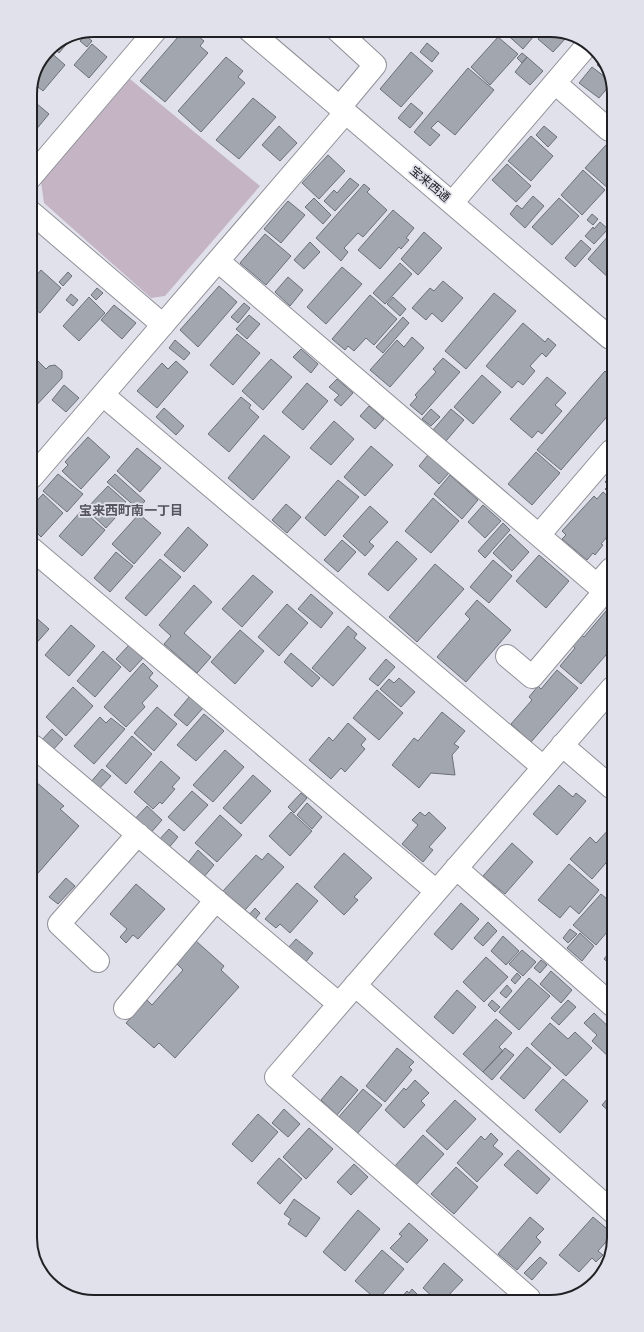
<svg xmlns="http://www.w3.org/2000/svg" width="644" height="1332" font-family="Inter,'Noto Sans JP',sans-serif">
<rect width="100%" height="100%" fill="#e1e1eb"/>
<path fill="#c5b5c4" d="M130 79 260 186 165 296 151 298 44 203 41 182Z"/>
<path fill="#a2a7af" stroke="#6b7078" d="M184 30H191L204 41 200 46 208 53 165 102 140 81Z
M502 30H539L523 49Z
M546 30H554L558 32 566 38 553 52 538 39Z
M85 35 92 41 87 47 80 41Z
M498 37 518 54 490 85 471 67Z
M70 40 59 53 53 47Z
M427 43 439 53 432 62 420 52Z
M92 44 107 57 89 78 74 65Z
M48 50 65 65 43 91 33 83Z
M411 52 433 71 401 107 380 89Z
M522 53 527 57 522 63 517 58Z
M226 57 243 71 238 77 245 83 201 132 178 111Z
M527 57 543 71 530 85 515 72Z
M602 60 609 70V75L597 65Z
M592 67 609 80V86L599 98 579 83Z
M468 68 494 90 455 135 438 121 431 128 440 135 430 146 414 132Z
M30 98 49 114 30 137Z
M253 98 276 117 239 159 216 140Z
M411 103 423 113 410 128 398 118Z
M279 126 297 143 280 161 262 145Z
M544 126 557 137 548 147 536 135Z
M531 136 553 156 531 181 508 161Z
M606 145 610 148V190L585 168Z
M328 155 345 171 319 199 302 183Z
M507 164 531 186 516 202 492 180Z
M583 170 605 190 582 215 561 195Z
M350 178 359 185 335 211 324 201 334 190 337 193Z
M364 184 370 189 367 192 387 210 363 237 358 233 344 248 348 252 341 261 316 238Z
M533 196 544 206 525 228 510 214 517 205 522 209Z
M314 198 331 215 323 224 305 207Z
M559 198 579 216 552 245 532 227Z
M288 201 305 215 281 243 264 229Z
M393 210 414 228 406 238 409 240 401 249 399 247 380 269 358 250Z
M592 214 598 219 593 225 587 220Z
M600 222 608 229 594 244 585 236 593 227 594 229Z
M424 232 442 248 418 275 401 259Z
M265 234 291 256 266 285 240 263Z
M610 234V279L588 259Z
M581 240 591 249 575 267 565 258Z
M310 242 320 252 304 269 294 260Z
M400 263 412 274 385 304 373 293Z
M342 267 362 284 326 324 307 307Z
M41 270 61 288 40 313 31 306V282Z
M68 272 72 276 63 286 59 282Z
M288 277 303 290 290 306 275 292Z
M443 281 463 298 442 322 432 313 426 320 412 308 430 288 434 291Z
M219 286 237 302 198 347 180 330Z
M97 288 103 293 96 300 91 295Z
M494 293 516 311 466 369 445 351Z
M71 294 78 300 73 306 66 300Z
M370 295 397 319 374 345 366 338 354 351 348 346 345 350 332 339Z
M89 297 105 313 79 341 63 326Z
M393 297 406 309 400 316 387 304Z
M244 303 250 308 238 323 231 317Z
M114 305 136 323 122 339 101 320Z
M249 315 260 324 247 339 236 329Z
M403 317 409 323 383 353 376 347Z
M523 323 545 342 548 338 556 345 546 357 542 353 530 366 535 371 523 385 518 381 512 388 486 366Z
M237 334 260 353 233 385 210 365Z
M412 337 424 348 390 387 370 370 397 340 404 347Z
M175 340 190 353 184 360 169 348Z
M301 349 318 364 311 373 293 357Z
M443 358 460 372 422 415 410 405 417 397 415 395 436 372 433 369Z
M271 359 292 377 263 410 242 391Z
M37 360 46 369 49 366 55 365 62 371V378L31 411V366Z
M176 361 188 372 157 408 137 391 162 363 168 369Z
M605 371 610 376 611 412 561 470 537 450Z
M482 375 501 392 473 424 454 407Z
M547 377 566 393 555 405 562 411 542 434 538 431 532 438 510 419Z
M337 379 353 393 341 406 334 400 339 395 329 387Z
M307 383 328 401 303 430 282 412Z
M64 385 79 398 66 412 52 400Z
M241 397 251 405 249 408 259 417 229 452 208 434Z
M369 406 384 419 375 429 360 416Z
M164 408 184 426 176 435 156 417Z
M431 409 440 417 431 426 422 419Z
M451 409 464 420 446 441 433 430Z
M334 421 354 439 331 465 310 448Z
M264 435 290 457 253 500 228 478Z
M88 437 110 457 81 489 62 471 68 465 65 462Z
M371 446 393 465 365 496 344 477Z
M137 448 161 468 140 492 117 471Z
M536 452 560 473 532 505 508 484Z
M428 455 449 473 439 484 419 466Z
M58 474 83 494 67 512 43 491Z
M115 474 145 501 138 509 107 482Z
M450 475 478 500 462 519 434 494Z
M611 475V494L605 489 609 485 605 482Z
M338 480 359 497 325 536 305 518Z
M108 486 126 502 122 506 124 508 106 528 86 509Z
M603 492 611 499V532L601 544 603 545 595 555 593 553 587 560 562 539 566 535 562 531 594 496 597 499Z
M43 494 63 513 41 537 32 528V506Z
M433 498 459 521 431 553 405 531Z
M286 504 301 517 287 533 272 520Z
M483 505 501 521 485 538 468 522Z
M370 506 388 522 369 542 374 546 365 556 343 536Z
M82 510 105 530 82 556 59 536Z
M139 514 161 533 134 564 112 544Z
M503 523 510 530 485 558 478 551Z
M188 527 208 545 184 572 164 555Z
M510 534 529 552 512 571 493 553Z
M342 540 356 552 338 572 324 560Z
M397 541 417 559 388 591 368 574Z
M116 552 133 566 110 592 94 578Z
M539 555 569 581 546 608 516 581Z
M160 559 181 577 146 616 125 598Z
M493 560 512 576 489 603 470 587Z
M435 564 464 589 417 642 389 617Z
M253 575 273 592 242 627 222 609Z
M194 585 212 602 184 633 211 657 197 673 164 644 171 636 159 625Z
M311 594 333 613 321 628 298 609Z
M477 600 511 630 466 682 437 657 470 619 465 614Z
M287 604 308 623 279 656 258 637Z
M606 611 611 615 612 648 581 684 560 666 575 648 572 645 581 634 584 637Z
M32 614 49 629 32 648Z
M71 625 95 646 69 676 45 655Z
M348 626 357 634 354 638 366 648 333 686 312 668Z
M240 630 264 651 235 684 211 662Z
M129 645 143 658 130 672 116 659Z
M103 651 121 667 95 697 77 681Z
M291 653 320 678 312 687 284 662Z
M386 659 395 667 378 686 369 679Z
M143 663 153 673 149 678 158 686 142 703 145 707 126 727 104 707Z
M557 670 578 688 531 742 511 724 532 700 529 697 538 686 541 689Z
M399 678 415 692 401 707 380 689 389 679 394 683Z
M73 687 93 706 66 736 46 717Z
M377 690 403 713 379 740 353 718Z
M190 696 203 708 187 726 174 715Z
M157 707 177 724 154 751 134 733Z
M442 712 465 731 454 744 459 747 452 755 455 775 431 773 419 788 392 765 414 738 418 741Z
M204 714 224 731 196 761 177 745Z
M100 717 106 723 111 718 125 729 94 764 74 746Z
M348 723 366 739 361 745 365 749 345 772 341 768 331 779 309 760 329 737 333 741Z
M52 729 63 739 51 752 40 742Z
M132 736 152 754 126 784 106 766Z
M225 750 244 767 213 802 193 785Z
M161 761 180 778 172 787 175 789 162 804 160 802 153 809 134 792Z
M102 769 111 776 98 790 90 783Z
M253 775 271 791 241 824 223 808Z
M36 782 64 806 60 809 79 826 33 879V785Z
M559 785 573 797 576 793 586 801 557 835 533 814Z
M192 791 208 805 184 831 168 817Z
M301 793 307 798 294 813 288 807Z
M307 803 322 817 312 829 297 815Z
M147 806 162 820 148 836 132 822Z
M291 812 312 831 290 856 269 836Z
M420 812 425 816 429 812 446 828 429 847 433 850 423 862 402 844 418 825 412 820Z
M220 815 242 835 217 862 195 843Z
M612 826V856L592 879 570 859 590 837 596 843Z
M169 829 178 837 166 851 157 842Z
M512 843 533 862 505 894 483 876Z
M198 850 214 865 203 878 187 864Z
M268 853 284 867 245 910 223 891 256 855 262 860Z
M344 853 372 878 354 897 358 900 344 915 314 887Z
M569 864 599 890 579 914 570 906 560 918 538 900Z
M66 878 75 886 58 904 49 897Z
M297 883 318 901 290 933 280 924 276 928 265 919Z
M136 884 165 909 138 939 133 935 126 943 120 937 127 929 110 914Z
M601 894 613 904V925L596 945 573 925Z
M461 903 479 919 452 950 434 934Z
M255 908 260 913 253 922 247 917Z
M488 922 497 931 483 946 474 938Z
M570 929 577 934 568 943 563 938Z
M580 933 594 946 582 961 567 948Z
M503 936 519 951 506 965 491 951Z
M296 939 313 953 305 963 288 948Z
M196 941 224 966 221 970 239 987 175 1058 159 1043 154 1048 126 1023 147 1000 152 1005 183 970 176 963Z
M613 948V967L604 959Z
M522 950 536 962 523 976 509 964Z
M486 957 508 977 484 1002 463 982Z
M541 960 547 965 540 973 534 968Z
M551 971 572 990 561 1003 540 984Z
M517 973 521 977 515 984 511 980Z
M529 978 550 996 519 1030 499 1012Z
M507 985 512 991 506 998 500 993Z
M457 990 476 1007 453 1034 434 1017Z
M492 1000 500 1007 495 1012 488 1005Z
M568 1000 576 1007 559 1025 551 1018Z
M594 1013 613 1031V1057L611 1059 592 1041 597 1035 584 1023Z
M496 1019 512 1033 499 1047 503 1051 483 1072 463 1054Z
M550 1023 568 1039 575 1032 592 1048 566 1076 531 1044Z
M527 1047 551 1068 524 1099 500 1078Z
M397 1048 414 1062 409 1067 412 1070 385 1102 366 1086Z
M505 1048 514 1055 492 1080 483 1072Z
M341 1076 358 1090 337 1115 321 1100Z
M563 1079 588 1101 560 1133 535 1110Z
M415 1080 429 1093 421 1101 425 1105 404 1128 385 1110 404 1088 406 1090Z
M363 1089 382 1105 356 1135 337 1119Z
M613 1092V1115L602 1105Z
M455 1100 476 1119 447 1150 426 1131Z
M284 1109 300 1124 288 1137 272 1123Z
M258 1114 278 1132 252 1162 232 1144Z
M309 1128 333 1149 306 1179 283 1157Z
M491 1133 498 1140 493 1146 503 1154 477 1182 457 1163 481 1136 485 1140Z
M423 1135 444 1154 415 1186 394 1167Z
M518 1150 550 1179 537 1194 504 1165Z
M279 1158 302 1179 280 1204 257 1183Z
M354 1164 368 1177 351 1195 337 1182Z
M456 1167 478 1187 454 1214 431 1194Z
M294 1199 320 1218 306 1237 288 1224 291 1219 284 1214Z
M358 1210 380 1229 345 1271 323 1252Z
M530 1217 544 1229 536 1237 541 1242 517 1270 498 1254Z
M593 1217 613 1234 598 1251 603 1255 596 1262 592 1258 579 1272 559 1255Z
M409 1223 428 1240 407 1263 390 1248 402 1236 399 1234Z
M382 1250 404 1269 380 1297 382 1299H366L370 1294 355 1281Z
M540 1257 547 1263 532 1280 524 1273Z
M444 1263 463 1280 446 1298 435 1299 423 1288Z
M412 1289 419 1296 416 1299H400L407 1291 409 1293Z"/>
<g fill="none" stroke-linecap="round" stroke-linejoin="round">
<g stroke="#909099" stroke-width="24">
<path id="minor" d="M249 30 610 338
M337 30 375 65 340 107
M555 83 609 130
M30 178 156 30
M452 203 589 43
M31 212 163 325
M218 261 611 597
M103 395 543 767
M32 477 345 113
M539 535 611 451
M32 549 436 891
M597 585 611 569
M507 656 532 677 605 591
M562 745 612 788
M33 746 339 1004
M456 868 613 1006
M98 961 59 924 138 834
M355 985 614 1213
M125 1008 216 900
M529 1298 276 1077 612 688"/>
</g>
<use href="#minor" stroke="#fff" stroke-width="22"/>
</g>
<g text-anchor="middle" stroke-width="3.5" stroke-linejoin="round" paint-order="stroke">
<g font-size="12" fill="#212125" stroke="#e1e1eb">
<text transform="translate(430 184) rotate(40)" y="4">宝来西通</text>
</g>
<g font-size="13" font-weight="bold" fill="#55555d" stroke="#e1e1eb">
<text x="131" y="515">宝来西町南一丁目</text>
</g>
</g>
<path d="M0 0H644V1332H0ZM94 37H550A57 57 0 0 1 607 94V1238A57 57 0 0 1 550 1295H94A57 57 0 0 1 37 1238V94A57 57 0 0 1 94 37Z" fill="#e1e1eb" fill-rule="evenodd"/>
<path fill="none" stroke="#212125" stroke-width="2" d="M94 37H550A57 57 0 0 1 607 94V1238A57 57 0 0 1 550 1295H94A57 57 0 0 1 37 1238V94A57 57 0 0 1 94 37Z"/>
</svg>
